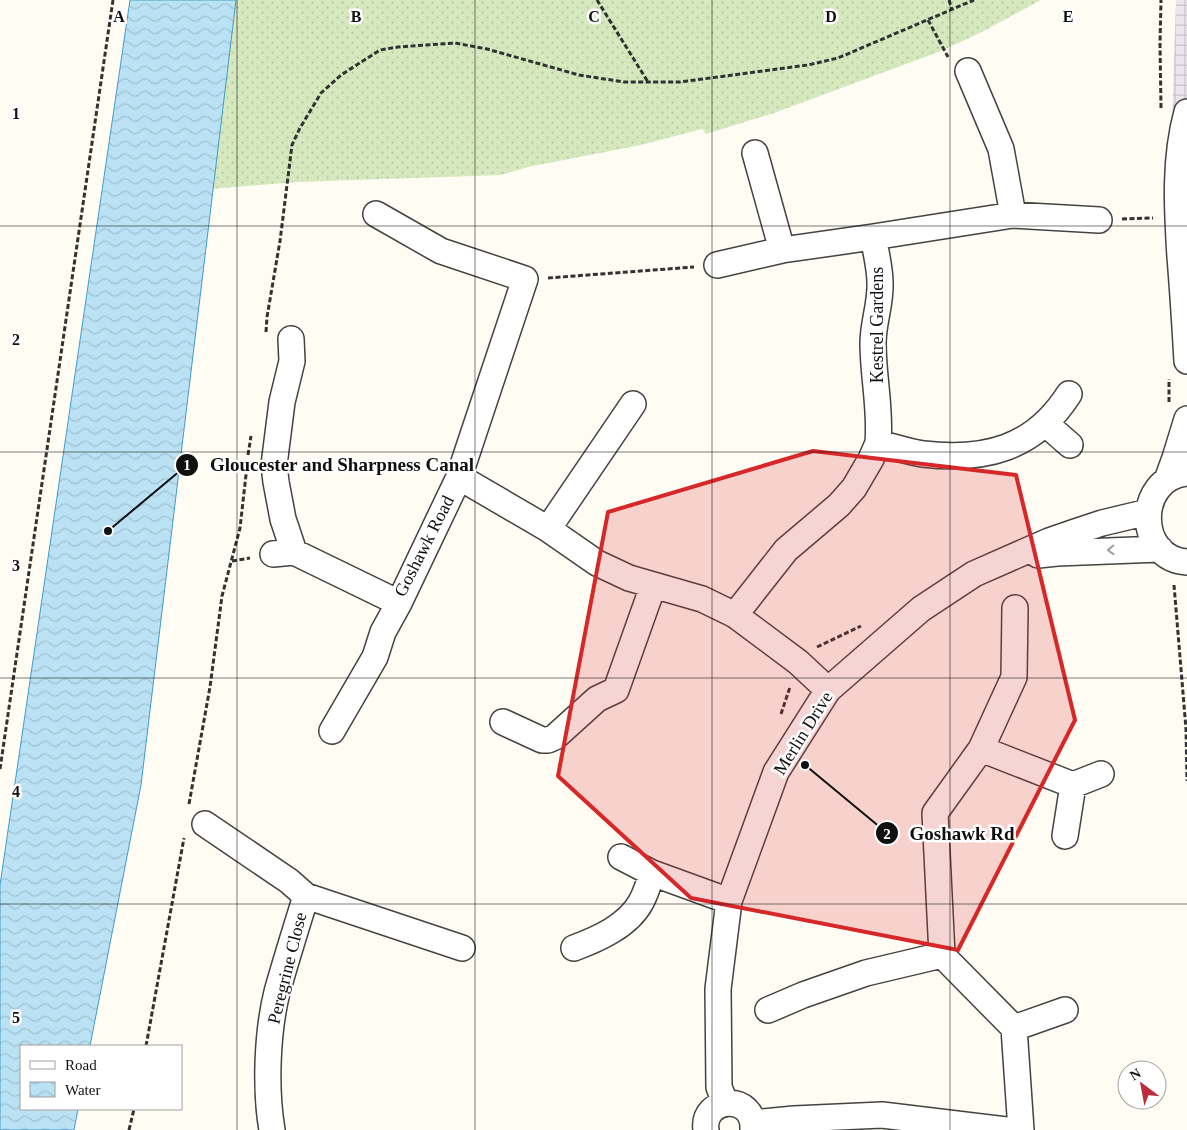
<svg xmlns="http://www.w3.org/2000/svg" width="1187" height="1130" font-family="Georgia,serif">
<defs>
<pattern id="industrial-grid" width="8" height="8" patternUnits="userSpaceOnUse" patternTransform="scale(1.25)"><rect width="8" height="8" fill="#ede5ee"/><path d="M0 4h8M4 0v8" fill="none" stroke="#cac3cb"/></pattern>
<pattern id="grass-dots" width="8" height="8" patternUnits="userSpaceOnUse" patternTransform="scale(1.25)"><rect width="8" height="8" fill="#d6e9be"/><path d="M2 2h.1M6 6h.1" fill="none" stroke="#b7c7a2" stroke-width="1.8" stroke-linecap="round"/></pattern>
<pattern id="water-waves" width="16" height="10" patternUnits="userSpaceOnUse" patternTransform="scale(1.25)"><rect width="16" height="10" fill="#bae2f4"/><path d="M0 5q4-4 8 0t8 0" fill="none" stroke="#9fc1d0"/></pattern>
</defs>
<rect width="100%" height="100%" fill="#fffcf4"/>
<path fill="url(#industrial-grid)" d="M1176 0H1187V267L1171 151Z"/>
<path fill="url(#grass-dots)" d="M223 0H1041L982 32 941 51 774 113 706 134 702 129 641 145 528 167 501 175 297 182 199 190Z"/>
<path fill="url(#water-waves)" stroke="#449bc8" d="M130 0H236L141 785 90 1046H21V1109H78L74 1130H0V885Z"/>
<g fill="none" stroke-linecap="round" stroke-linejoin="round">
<g stroke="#434343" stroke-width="28">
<path id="minor" d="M1187 112C1174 159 1177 209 1180 257 1183 292 1185 327 1187 361
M755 153 782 250
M376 214 441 251 525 279 459 477
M1013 215 1099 220
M873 237 1013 215 1001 149 968 71
M717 265 782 250 873 237C876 252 880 268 880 283 881 303 873 323 873 343 873 377 881 409 878 443
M291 339 292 361 282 402 274 465 276 482 283 519 294 552
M1046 424 1070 445
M1187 473C1135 478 1136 559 1187 562
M1167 480 1175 458 1187 419
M548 529 633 404
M273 554 294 552 399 603 459 477 548 529 597 563 629 578 702 599 735 615 798 662 828 690
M1038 555 1057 553 1160 549
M735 615 786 550 839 505 854 488 871 459 878 443C892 446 908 452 923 454 985 461 1034 449 1069 394
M503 722 542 740H548L555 737 597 699 616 690 653 586
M332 731 375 657 383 632 399 603
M981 749 1073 785 1065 836
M1073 785 1101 774
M205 824 289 881 306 896
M621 857 652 873 729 901
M574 948C598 939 628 926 641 902 646 893 649 883 652 873
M942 955 935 813 981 749 1014 677 1015 608
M768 1010 803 995 866 973 942 955 1014 1028 1021 1130
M1014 1028 1065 1010
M725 1103 719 1087 718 989 729 901 776 772 828 690 921 609 974 574 1049 541 1075 532 1102 523 1148 512
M753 1123 794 1119 882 1115 1006 1130
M272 1130C265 1089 267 1033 277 992 286 960 296 928 306 896L462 948
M706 1130C701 1097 755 1092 753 1130"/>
</g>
<path stroke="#323232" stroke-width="3" stroke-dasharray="5 2.5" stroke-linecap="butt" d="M597 0 648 82
M949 0 952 10
M928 20 948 57
M1161 108 1160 44 1161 0
M1122 219 1153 218
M548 278 694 267
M266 332 267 317 280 241 292 145 300 128 321 93 341 75 380 50 398 47 455 43 487 49 579 75 624 82H680L808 65 838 58 974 0
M1169 402V379
M248 455 251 436
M232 561 250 558
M1174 585 1186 729 1187 781
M817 647 861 626
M781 714 790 687
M0 769 113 0
M189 804 210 687 222 596 240 528 247 466
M146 1046 184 838
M129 1130 134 1109"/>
<use href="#minor" stroke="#fff" stroke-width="25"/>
</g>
<defs><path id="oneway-chevron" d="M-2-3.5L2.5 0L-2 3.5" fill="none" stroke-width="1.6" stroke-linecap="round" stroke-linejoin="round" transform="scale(1.25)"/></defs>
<use stroke="#9f9f9f" href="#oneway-chevron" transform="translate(1111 550) rotate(178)"/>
<path fill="#d62828" fill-opacity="0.2" stroke="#d62828" stroke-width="4" stroke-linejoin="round" d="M813 451 1016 475 1075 720 958 950 691 898 558 776 608 512Z"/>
<path fill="none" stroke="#101010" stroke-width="1" stroke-opacity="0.55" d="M237 0V1130M475 0V1130M712 0V1130M950 0V1130M0 226H1187M0 452H1187M0 678H1187M0 904H1187"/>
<g text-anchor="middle" stroke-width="5" stroke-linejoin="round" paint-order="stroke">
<g font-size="18" fill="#101010" stroke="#fff">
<text transform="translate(877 325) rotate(-90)" y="6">Kestrel Gardens</text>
<text transform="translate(424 546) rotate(-63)" y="6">Goshawk Road</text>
<text transform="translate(803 733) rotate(-58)" y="6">Merlin Drive</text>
<text transform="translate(287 968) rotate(-76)" y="6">Peregrine Close</text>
</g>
</g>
<g font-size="16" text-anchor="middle" font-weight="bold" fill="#101010" stroke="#fff" stroke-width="5" stroke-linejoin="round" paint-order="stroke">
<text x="119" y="22">A</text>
<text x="356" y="22">B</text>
<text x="594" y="22">C</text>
<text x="831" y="22">D</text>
<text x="1068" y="22">E</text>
<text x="16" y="119">1</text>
<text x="16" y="345">2</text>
<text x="16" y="571">3</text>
<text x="16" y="797">4</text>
<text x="16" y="1023">5</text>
</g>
<path fill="none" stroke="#101010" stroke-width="2" d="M108 531L187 465M805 765L887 833"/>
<g fill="#101010" stroke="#fff" stroke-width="2">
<circle cx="108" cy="531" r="5"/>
<circle cx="805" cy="765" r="5"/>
<circle cx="187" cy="465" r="12"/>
<circle cx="887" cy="833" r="12"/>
</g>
<g font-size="15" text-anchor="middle" font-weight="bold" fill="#fff">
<text x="187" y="470">1</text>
<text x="887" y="839">2</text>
</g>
<g font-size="19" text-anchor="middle" font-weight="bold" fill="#101010" stroke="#fff" stroke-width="5" stroke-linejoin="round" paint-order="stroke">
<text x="342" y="471">Gloucester and Sharpness Canal</text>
<text x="962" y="840">Goshawk Rd</text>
</g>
<rect x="20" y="1045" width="162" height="65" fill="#ffffff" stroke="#9f9f9f"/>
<rect x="30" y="1061" width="25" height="8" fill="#ffffff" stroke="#9f9f9f"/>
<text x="65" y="1070" font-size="15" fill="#101010">Road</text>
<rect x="30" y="1082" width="25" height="15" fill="url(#water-waves)" stroke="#9f9f9f"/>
<text x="65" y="1095" font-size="15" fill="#101010">Water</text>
<g transform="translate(1142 1085) rotate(328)"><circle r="24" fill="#ffffff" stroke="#9f9f9f"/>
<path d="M0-4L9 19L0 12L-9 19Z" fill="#bc2d3b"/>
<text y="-8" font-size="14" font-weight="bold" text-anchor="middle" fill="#101010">N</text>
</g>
</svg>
